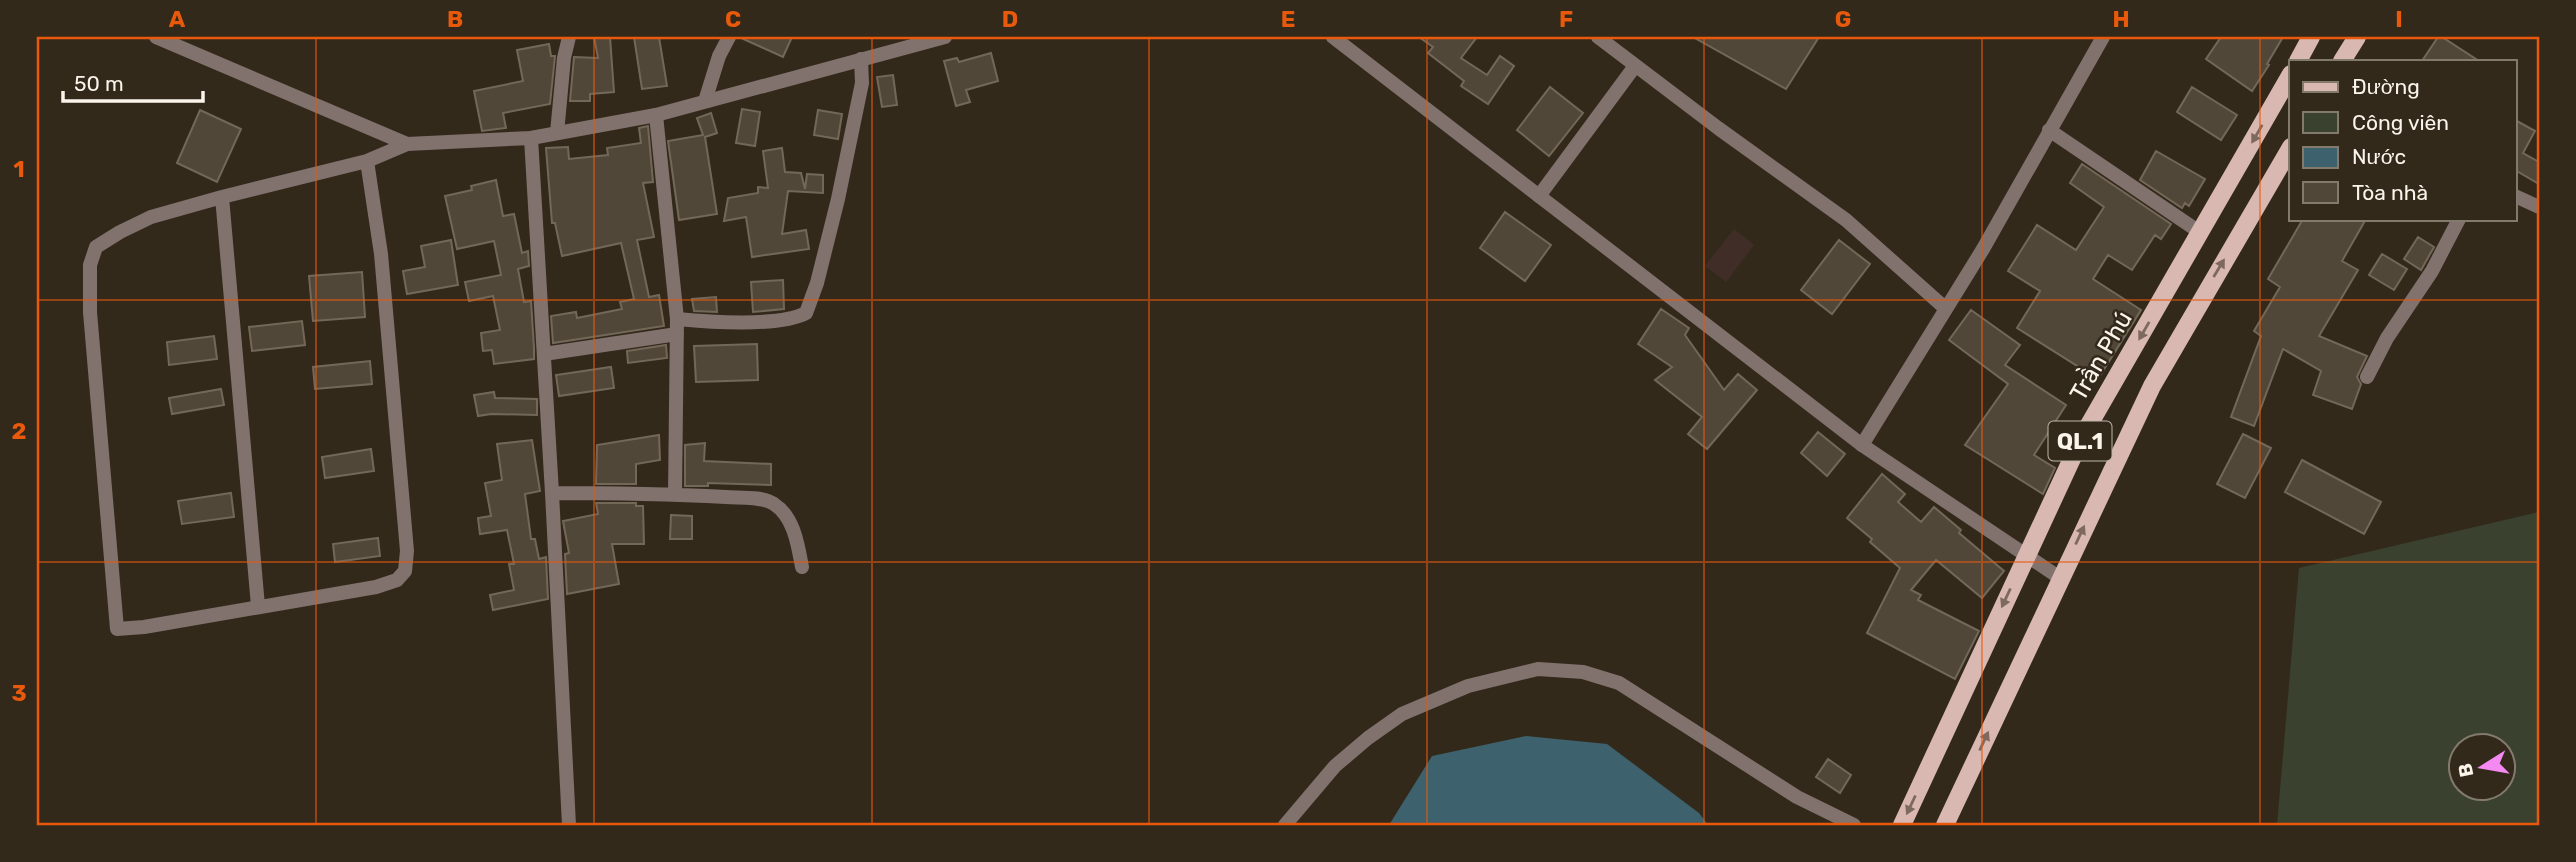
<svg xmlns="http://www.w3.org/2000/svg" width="2576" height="862" font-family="Rubik,sans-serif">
<rect width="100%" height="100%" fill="#33291b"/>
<path fill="#402d28" d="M1734 229 1754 245 1726 282 1705 266Z"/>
<path fill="#3a422f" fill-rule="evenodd" d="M2539 512V825H2277L2299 568ZM2460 746H2502V788H2460Z"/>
<path fill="#3d626d" d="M1526 736 1607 744 1699 813 1708 825H1389L1432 756Z"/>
<path fill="#514738" stroke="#736858" stroke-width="2" d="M594 37H610L614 92 590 94V101H570L574 57 598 58Z
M634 37H659L667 86 642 89Z
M739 37H792L783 57Z
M1419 37H1477L1461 58 1487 75 1500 56 1514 66 1488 104 1461 86 1464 81 1428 53 1433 47Z
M1693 37H1819L1786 89Z
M2221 37H2283L2267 64 2269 65 2252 91 2206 59Z
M2438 37H2442L2479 61H2422Z
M549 44 551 56H555L550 104 503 113 506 128 482 131 474 91 523 81 517 50Z
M991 53 998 81 966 90 970 102 956 106 944 61 957 58 959 62Z
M893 75 897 105 882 107 877 77Z
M1550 87 1583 113 1549 156 1517 130Z
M2192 87 2237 115 2221 140 2177 112Z
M742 109 760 112 755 146 736 143Z
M200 110 241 129 217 182 177 163Z
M818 110 842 114 838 139 814 135Z
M711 113 717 133 705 137 717 214 679 220 668 141 703 135 697 118Z
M2515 120 2535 131 2523 153 2539 162V184L2515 170Z
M648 126 653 182 643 183 654 237 637 240 649 297 659 295 664 326 553 343 551 316 576 312 577 318 622 309 620 302 634 299 621 243 562 256 555 223H552L546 148 568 147 569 159 608 155 607 148 641 143 639 128Z
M782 148 785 172 801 173 805 189 807 174 823 175V193L788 191 782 234 806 230 809 249 752 257 746 217 724 221 728 198 758 193V187L768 188 763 151Z
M2156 151 2205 179 2189 206 2185 203 2182 208 2140 180Z
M2082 164 2171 224 2161 239 2155 235 2132 270 2108 255 2093 279 2141 310 2098 379 2017 328 2040 291 2008 271 2037 225 2076 250 2104 207 2070 183Z
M496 180 503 216 514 214 522 253 528 251 529 266 518 269 524 302 531 301 534 348V359L494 364 492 350 483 351 481 333 500 330 493 296 469 301 465 282 501 275 494 241 457 249 445 196 472 190 471 186Z
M1505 212 1551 245 1525 281 1480 248Z
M2303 219H2366L2342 261 2358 270 2319 336 2367 356 2357 377 2361 384 2352 409 2313 395 2321 371 2283 349 2254 426 2231 417 2261 336 2254 331 2280 287 2268 279Z
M2418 237 2434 247 2421 270 2404 259Z
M451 240 458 285 407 294 403 271 425 267 421 246Z
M1839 240 1870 264 1832 314 1801 290Z
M2382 254 2407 269 2394 290 2369 275Z
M362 272 365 317 313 321 309 276Z
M783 280 784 309 753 312 751 282Z
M716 297 717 312 694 311 692 299Z
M1661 309 1689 328 1685 335 1724 390 1738 374 1757 390 1707 449 1688 434 1702 417 1655 380 1672 367 1638 344Z
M1971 310 2020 345 2005 365 2066 405 2034 455 2055 468 2043 494 1965 445 2008 384 1949 340Z
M302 321 305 345 252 351 249 327Z
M214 336 217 359 169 365 167 342Z
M757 344 758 380 696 382 694 346Z
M666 345 667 358 628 363 627 351Z
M370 361 372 384 315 389 313 367Z
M611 367 614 388 559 396 556 375Z
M221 389 224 405 172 414 169 398Z
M494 392 495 398 537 399V415L491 414 478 416 474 395Z
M1818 432 1845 454 1827 476 1801 453Z
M2243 434 2271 448 2245 498 2217 484Z
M659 435 660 460 636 464V484H596L597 445Z
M532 440 540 491 525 494 531 539H535L539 559 546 557 548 599 493 610 490 595 514 590 509 564H514L507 530 480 534 478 518 491 516 485 483 502 480 497 444Z
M705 443 704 461 771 464V485L708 483V486H685V445Z
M371 449 374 471 325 478 322 457Z
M2302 460 2381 502 2364 534 2285 492Z
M1882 474 1905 494 1898 502 1921 522 1934 507 1961 530 1959 533 2004 571 1982 598 1936 560 1911 590 1921 595 1918 600 1979 631 1955 679 1867 633 1900 568 1870 542 1872 539 1847 518Z
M231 493 234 517 182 524 178 501Z
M596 503H636V506H643L644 544H612L619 584 567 594 565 554 569 553 563 521 598 514Z
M671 515 692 516V539H670Z
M378 538 380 556 335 562 333 544Z
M1828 759 1851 775 1840 793 1816 777Z"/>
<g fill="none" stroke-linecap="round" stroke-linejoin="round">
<path stroke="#81726e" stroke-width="14" d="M1598 37 1718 128 1846 220 1945 308
M705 101 719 56 729 37
M656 115 677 319 675 494
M2049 130 2201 233
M557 133 564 58 569 37
M531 138 552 493C611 493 668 494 726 497 740 498 763 496 774 504 794 517 798 545 802 567
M367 161 381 254 407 551 405 571 397 580 376 587 144 627 117 629 90 312V265L96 247 120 232 151 217 222 197 367 161 407 144
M1539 196 1635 66
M2515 196 2539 207
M222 197 258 606
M677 319C709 322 779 327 806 313L817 283 838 199 862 83 861 59
M544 354 677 334
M2367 377 2387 338 2432 271 2459 219
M1862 445 1983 249 2103 37
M552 493 569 825
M1285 825 1335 766 1368 738 1402 714 1468 686 1538 669 1583 672 1619 683 1797 797 1854 825"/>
<path stroke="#81726e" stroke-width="14" d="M156 37 407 144 531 138 656 115 945 37
M1333 37 1862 445 2060 578"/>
<path stroke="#d9b8b2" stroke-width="18" d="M2298 61 2311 37
M2342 61 2357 37
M1902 825 2082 437 2291 74
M1945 825 2152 386 2291 147"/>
</g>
<defs><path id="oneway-solid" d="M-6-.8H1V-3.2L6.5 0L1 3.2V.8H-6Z" transform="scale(1.75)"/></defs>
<g fill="#7e695f">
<use href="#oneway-solid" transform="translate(2257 134) rotate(120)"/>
<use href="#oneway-solid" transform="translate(2219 268) rotate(-59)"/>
<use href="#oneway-solid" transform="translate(2144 331) rotate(120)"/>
<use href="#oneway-solid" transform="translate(2080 535) rotate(-65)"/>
<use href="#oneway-solid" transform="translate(2006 598) rotate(115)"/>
<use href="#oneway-solid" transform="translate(1984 741) rotate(-65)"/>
<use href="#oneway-solid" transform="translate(1911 805) rotate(115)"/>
</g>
<path fill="none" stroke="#e8590c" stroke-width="2" stroke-opacity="0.55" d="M316 37V825M594 37V825M872 37V825M1149 37V825M1427 37V825M1704 37V825M1982 37V825M2260 37V825M37 300H2539M37 562H2539"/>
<g text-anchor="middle" stroke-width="5" stroke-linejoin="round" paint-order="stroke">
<rect fill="#33291b" stroke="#bfb7ad" stroke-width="2" x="2048.5" y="421.5" width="63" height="39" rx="5"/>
<g font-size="23" font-weight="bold" fill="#fbf4eb">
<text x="2080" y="449">QL.1</text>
</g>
<g font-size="24" fill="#fbf4eb" stroke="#33291b">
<text transform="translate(2101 356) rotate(-60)" y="8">Trần Phú</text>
</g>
</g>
<rect width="2576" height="862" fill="none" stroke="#33291b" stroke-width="77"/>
<rect x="2289" y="60" width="228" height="161" fill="#33291b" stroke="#837a6e" stroke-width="2"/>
<rect x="2303" y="82" width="35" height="10" fill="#d9b8b2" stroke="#837a6e" stroke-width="2"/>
<text x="2352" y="94" font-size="21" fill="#fbf4eb">Đường</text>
<rect x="2303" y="112" width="35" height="21" fill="#3a422f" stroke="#837a6e" stroke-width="2"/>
<text x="2352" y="130" font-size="21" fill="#fbf4eb">Công viên</text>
<rect x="2303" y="147" width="35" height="21" fill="#3d626d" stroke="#837a6e" stroke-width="2"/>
<text x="2352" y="164" font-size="21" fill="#fbf4eb">Nước</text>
<rect x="2303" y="182" width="35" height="21" fill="#514738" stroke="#837a6e" stroke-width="2"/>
<text x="2352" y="200" font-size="21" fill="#fbf4eb">Tòa nhà</text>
<g transform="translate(2482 767) rotate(259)"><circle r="33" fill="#33291b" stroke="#837a6e" stroke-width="2"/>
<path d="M0-5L12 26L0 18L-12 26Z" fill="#f389f1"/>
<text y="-10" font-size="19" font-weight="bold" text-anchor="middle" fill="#fbf4eb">B</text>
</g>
<path d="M63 91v10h140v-10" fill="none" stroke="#fbf4eb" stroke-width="3.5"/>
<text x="74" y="91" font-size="21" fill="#fbf4eb" stroke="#33291b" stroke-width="5" paint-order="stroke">50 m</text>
<rect x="38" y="38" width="2500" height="786" fill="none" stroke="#e8590c" stroke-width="2.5"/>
<g font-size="23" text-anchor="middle" font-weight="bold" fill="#e8590c">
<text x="177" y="27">A</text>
<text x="455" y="27">B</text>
<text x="733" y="27">C</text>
<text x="1010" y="27">D</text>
<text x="1288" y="27">E</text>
<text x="1566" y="27">F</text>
<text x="1843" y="27">G</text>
<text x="2121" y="27">H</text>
<text x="2399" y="27">I</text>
<text x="19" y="177">1</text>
<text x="19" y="439">2</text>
<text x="19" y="701">3</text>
</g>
</svg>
